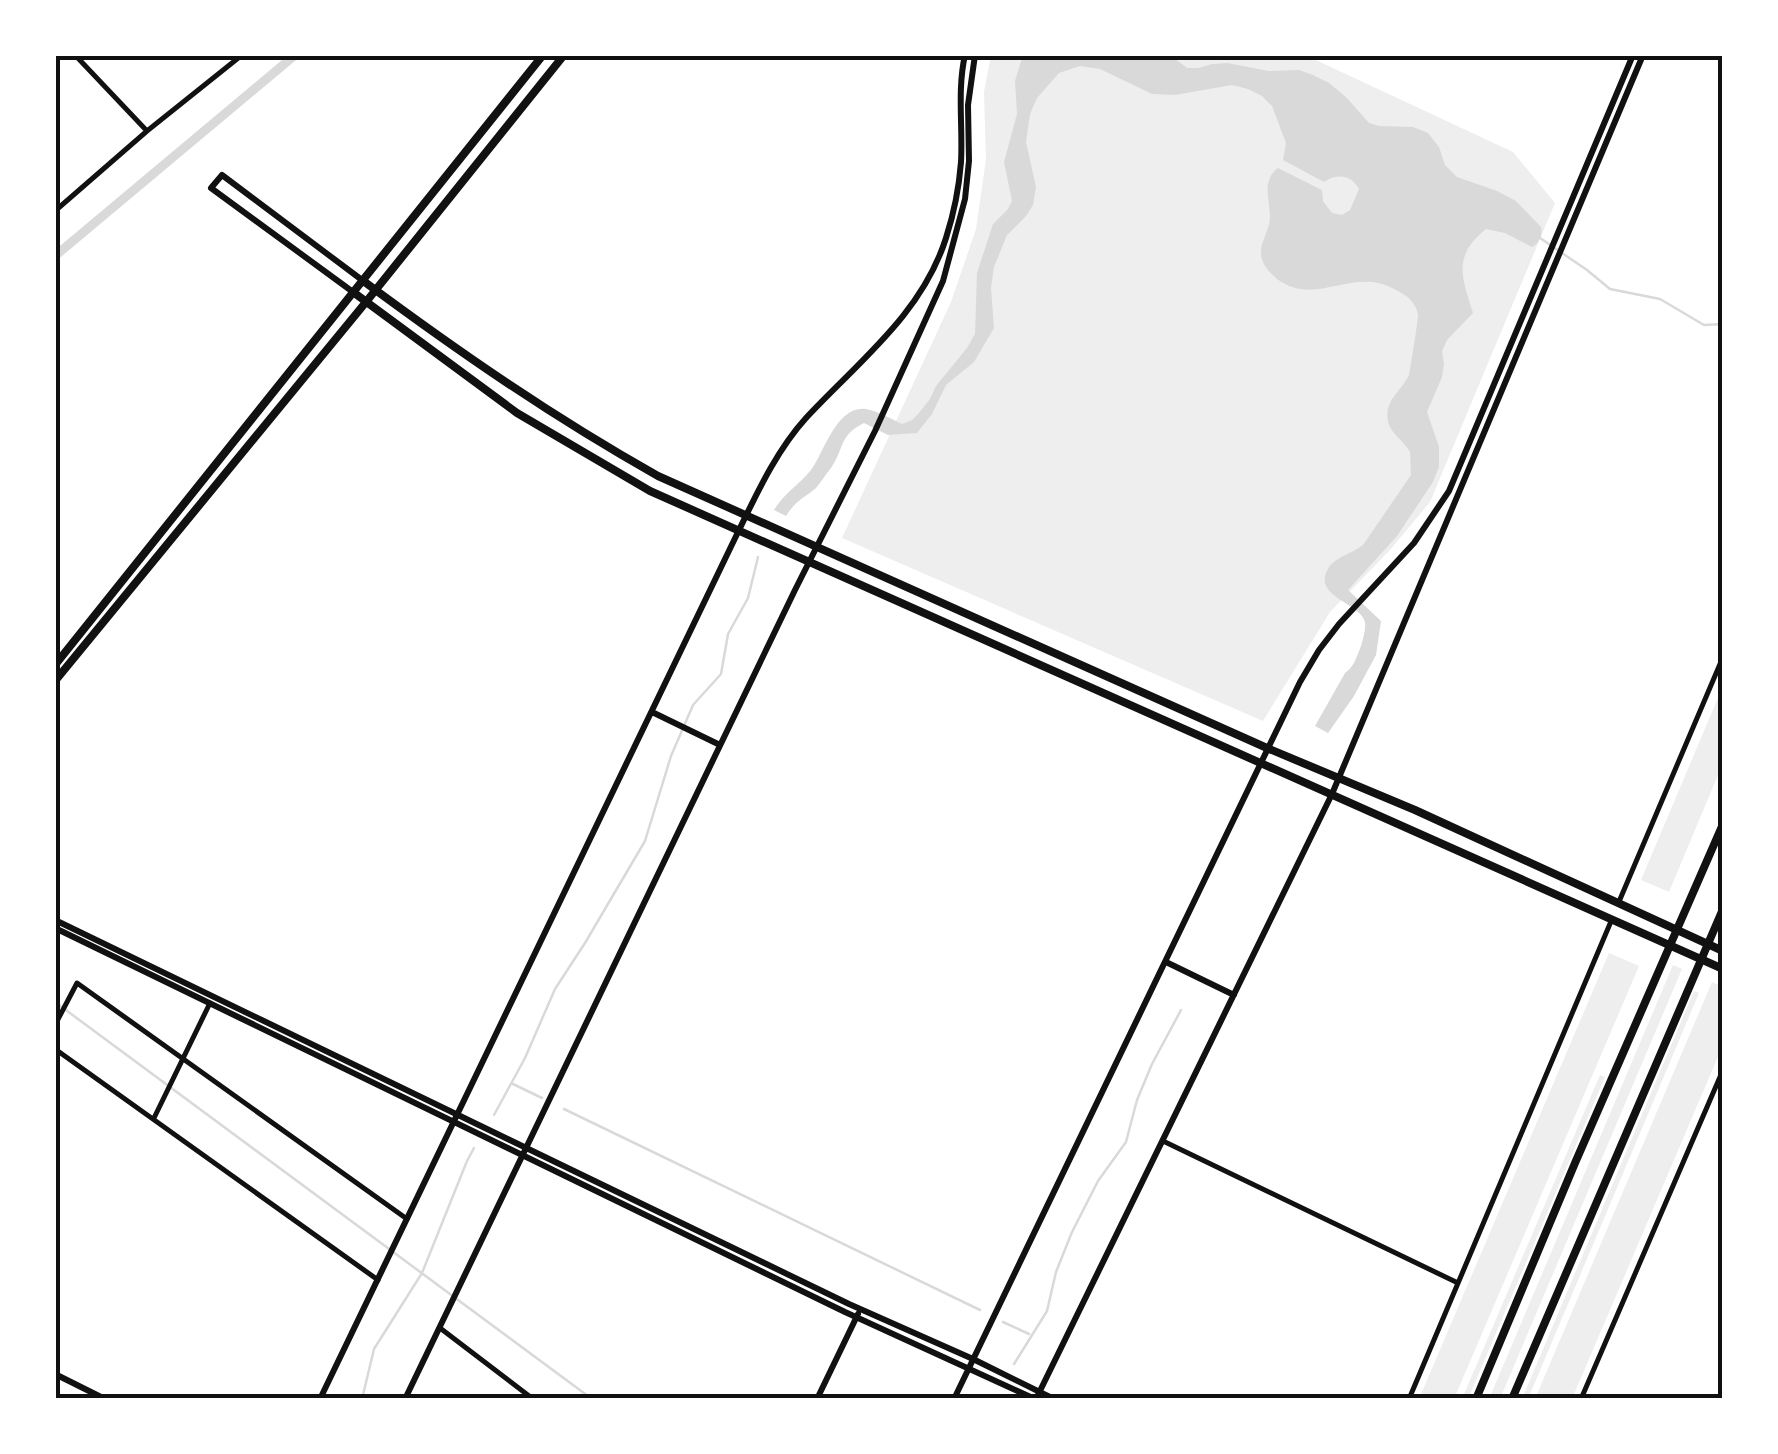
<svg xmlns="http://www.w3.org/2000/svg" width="1778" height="1454" font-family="Manrope,sans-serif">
<rect width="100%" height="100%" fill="#fff"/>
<path fill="#eee" d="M991 55H1305L1513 152 1555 203 1430 502 1390 550 1330 612 1263 721 842 538 951 302 976 229 986 159 984 92Z
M1723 686V763L1669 892 1641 880Z
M1609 953 1639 966 1454 1399H1419Z
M1673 965 1682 969 1500 1399H1489Z
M1712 982 1723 987V1045L1572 1399H1535Z
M1694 991 1699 993 1528 1399H1522Z
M1600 1075 1605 1077 1468 1399H1462Z"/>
<path fill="#d9d9d9" d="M1023 55H1170L1187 68H1198L1212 64 1227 63 1269 71 1299 70 1313 75 1329 83 1346 97 1369 123 1379 126 1413 127 1428 133 1439 147 1445 165 1457 177 1497 191 1516 201 1541 227C1543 236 1539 243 1532 247L1505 233 1486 229C1452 256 1462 278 1473 313L1447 340 1442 351 1444 364 1442 377 1427 412 1439 447V467L1433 482 1397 536 1348 590 1381 621 1376 655 1354 696 1328 733 1315 726 1345 673C1354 667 1357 656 1361 646 1363 639 1366 629 1365 622 1360 602 1310 597 1329 567 1336 557 1353 553 1363 545L1411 475 1410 452C1404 441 1391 434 1388 422 1384 400 1400 393 1409 375 1410 372 1418 320 1418 315 1418 312 1415 305 1412 302 1408 296 1400 292 1394 289 1352 266 1316 308 1277 279 1269 272 1262 265 1261 254 1260 241 1270 230 1270 217 1270 199 1261 181 1278 168L1322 190 1323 201 1332 213 1342 215 1350 210 1359 189C1351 175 1338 173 1324 182L1283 160 1286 143 1272 106 1262 96 1248 89 1232 85 1175 95 1152 94 1100 69 1080 66 1059 73 1037 98 1030 114 1026 142 1036 187 1033 205 1026 216 1007 235 994 267 991 288 994 328 974 362 946 385 932 414 917 433 888 435 864 423C838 436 845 448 831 468 826 474 821 482 816 488 803 499 797 499 786 516L774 510C784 493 799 485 811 470 825 451 836 406 866 409 878 411 891 419 902 424L912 420 918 414 930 399 936 386 967 348 975 334 977 273 993 224 1008 209 1012 201 1004 162 1017 114 1015 81Z"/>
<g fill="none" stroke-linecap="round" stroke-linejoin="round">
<path stroke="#d9d9d9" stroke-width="2.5" d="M1540 238 1587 270 1610 289 1660 299 1704 325 1723 324
M55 1002 592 1399
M513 1084 542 1098
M564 1109 980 1310
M494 1115 525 1058 555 989 585 943 645 841 671 756 693 705 721 674 728 634 748 598 758 557
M1003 1322 1029 1334
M1014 1364 1047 1311 1056 1272 1072 1232 1098 1181 1126 1142 1137 1100 1152 1064 1181 1010
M362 1399 374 1349 422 1273 467 1161 474 1148"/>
<path stroke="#d9d9d9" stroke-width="9" d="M55 256 295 55"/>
<path stroke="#111" stroke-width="5" d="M75 55 147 131
M55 211 147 131 242 55
M1618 904 1723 657
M55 1025 77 983 407 1219
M55 1049 378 1280
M154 1118 210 1003
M1163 1141 1458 1283
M440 1328 533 1399
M1409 1399 1612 919
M1581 1399 1723 1070"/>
<path stroke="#111" stroke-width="6" d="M353 292 211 188 222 175 362 280
M652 712 720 745
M55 920 849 1304 973 1359 1054 1399
M55 928 845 1312 1035 1399
M1166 962 1234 995
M55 1374 105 1399
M320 1399 739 530C758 491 777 450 806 418 858 362 922 314 946 238 954 213 959 188 961 162 963 127 957 90 965 55
M405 1399 795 590 875 431 943 281 965 199 969 161 968 105 975 55
M817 1399 858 1314
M954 1399 1300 682 1319 650 1339 624 1414 543 1449 491 1633 55
M1036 1399 1332 794 1643 55"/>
<path stroke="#111" stroke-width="8" d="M362 280C459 352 553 417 658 476L1267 748 1415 810 1723 951
M353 292 517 413 650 491 1723 969
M55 665 543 55
M55 681 366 302 564 55"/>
<path stroke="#111" stroke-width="8" d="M1476 1399 1575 1163 1723 824
M1512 1399 1723 909"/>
</g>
<rect width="1778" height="1454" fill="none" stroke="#ffffff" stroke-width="115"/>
<rect x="58" y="58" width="1662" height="1338" fill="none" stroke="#111" stroke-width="4"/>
</svg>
